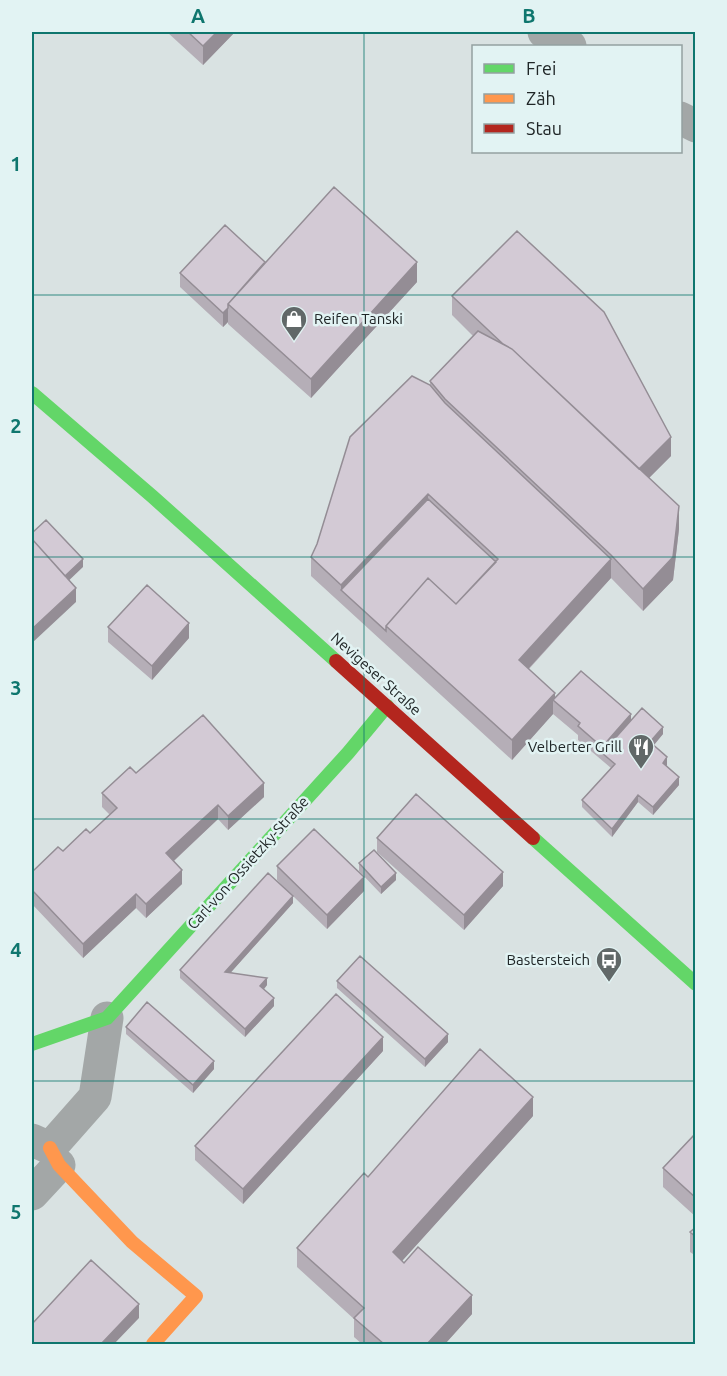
<svg xmlns="http://www.w3.org/2000/svg" width="727" height="1376" font-family="Ubuntu,sans-serif">
<rect width="100%" height="100%" fill="#d9e2e2"/>
<g fill="none" stroke-linecap="round" stroke-linejoin="round">
<path stroke="#a3a7a7" stroke-width="33" d="M544 32 570 46
M680 118 696 126
M32 1140 50 1148 95 1097 107 1018
M32 1194 59 1165"/>
<path stroke="#63d668" stroke-width="14" d="M32 393 153 497 336 661
M533 838 696 984
M32 1044 107 1018 348 753 387 706"/>
<path stroke="#ff974d" stroke-width="14" d="M50 1148 59 1165 132 1242 196 1296 153 1344"/>
<path stroke="#b3261e" stroke-width="14" d="M336 661 533 838"/>
</g>
<path fill="#b5aeb7" d="M167 32H235L203 65Z
M265 262 417 282 311 398 228 324V322L223 327 180 287V273Z
M452 296 671 456 649 478 679 529 673 580 643 611 611 578 529 669 555 698 631 721 663 734 653 745 667 765 666 766 679 785 653 815 638 802 612 837 582 807V800L611 768 578 740V735L553 714 512 760 311 576V557L430 385V381L473 336 452 315Z
M108 627 189 638 152 680 108 642Z
M136 773 264 797 228 830 218 819 174 861 182 884 146 918 136 908 83 958 32 904V872L90 833 110 815 102 807V793Z
M377 838 503 886 464 930 377 852Z
M359 863 396 880 381 894 359 871Z
M277 866 364 891 327 929 293 896V903L231 972 267 985 264 989 274 1006 245 1037 180 978V970L287 891 277 880Z
M337 981 448 1042 425 1067 337 988Z
M126 1027 214 1069 193 1093 126 1034Z
M383 1051 243 1204 195 1160V1146Z
M533 1116 402 1261 472 1314 445 1344H362L354 1337V1319L297 1267V1248L368 1177Z
M696 1133V1217L663 1187V1168Z
M696 1227V1256L690 1252V1232Z"/>
<path fill="#948d95" d="M217 32H235L203 65V46Z
M417 262V282L311 398V379Z
M228 308V322L223 327V313Z
M671 437V456L637 490V471Z
M428 494V513L341 590V605V585Z
M679 506V529L673 580 643 611V589Z
M83 559V567L62 587V579Z
M611 559V578L519 679V660Z
M76 588V602L32 643V629Z
M189 623V638L152 680V666Z
M555 693V701L553 700V714L512 760V740Z
M631 714V728L602 753V761V747Z
M663 727V734L650 750V742Z
M667 757V765L663 770V763Z
M679 777V785L653 815V807Z
M264 783V797L228 830V816Z
M638 795V802L612 837V829Z
M218 805V819L166 868V853Z
M182 870V884L146 918V904Z
M503 872V886L464 930V915Z
M396 873V880L381 894V887Z
M364 877V891L327 929V915Z
M136 894V908L83 958V944Z
M293 896V903L225 979V972Z
M267 978V985L260 994V986Z
M274 998V1006L245 1037V1029Z
M448 1034V1042L425 1067V1059Z
M383 1037V1051L243 1204V1189Z
M214 1061V1069L193 1093V1085Z
M533 1097V1116L393 1271V1252Z
M472 1295V1314L445 1344H427Z
M139 1304V1318L114 1344H101Z"/>
<path fill="#d3cad5" stroke="#948d95" stroke-width="1.5" d="M188 32H217L203 46Z
M334 187 417 262 311 379 228 304Z
M225 225 265 262 228 304V308L223 313 180 273Z
M517 231 604 312 671 437 639 469 512 349 503 344 452 296Z
M478 331 512 349 679 506 673 557 643 589 611 555 445 399 430 381Z
M412 376 430 385 445 403 611 559 519 660 555 693 512 740 386 626 428 578 456 604 498 559 428 494 341 585 311 557 317 544 350 437Z
M428 499 496 562 456 604 428 578 386 626V631L341 590Z
M46 520 83 559 65 576 32 539V533Z
M32 539 76 588 32 629Z
M147 585 189 623 152 666 108 627Z
M581 671 631 714 602 747 578 726 580 723 553 700Z
M642 708 663 727 650 742 667 757 663 763 679 777 653 807 638 795 612 829 582 800 615 764 602 753Z
M203 715 264 783 228 816 218 805 166 853 182 870 146 904 136 894 83 944 32 890V872L58 847 63 851 86 829 90 833 117 808 102 793 130 767 136 773Z
M416 794 503 872 464 915 377 838Z
M314 829 364 877 327 915 277 866Z
M374 850 396 873 381 887 359 863Z
M268 873 293 896 225 972 267 978 260 986 274 998 245 1029 180 970Z
M360 956 448 1034 425 1059 337 981Z
M336 994 383 1037 243 1189 195 1146Z
M147 1002 214 1061 193 1085 126 1027Z
M480 1049 533 1097 393 1252 404 1263 418 1247 472 1295 427 1344H384L354 1318 364 1308 297 1248 364 1173 368 1177Z
M696 1133V1198L663 1168Z
M696 1227V1237L690 1232Z
M91 1260 139 1304 101 1344H32V1324Z"/>
<path fill="none" stroke="#0f766e" stroke-width="1.5" stroke-opacity="0.55" d="M364 32V1344M32 295H696M32 557H696M32 819H696M32 1081H696"/>
<defs>
<g id="shop-pin" transform="scale(1.35)"><path d="M0 17L-7.5 6A9.5 9.5 0 1 1 7.5 6Z" fill="#616868" stroke="#e2f3f3"/><path d="M-5-2.5h2.3a2.7 3.5 0 0 1 5.4 0H5L5.5 6h-11ZM-1.5-2.5h3a1.5 2.3 0 0 0-3 0Z" fill="#fff"/></g>
<g id="restaurant-pin" transform="scale(1.35)"><path d="M0 17L-7.5 6A9.5 9.5 0 1 1 7.5 6Z" fill="#616868" stroke="#e2f3f3"/><path d="M-5-6h1v4h1v-4h1v4h1v-4h1v5L-1.5 .5V6h-2V.5L-5-1ZM5-6V6H3V1.5H1.5Q1.5-4 5-6Z" fill="#fff"/></g>
<g id="bus-pin" transform="scale(1.35)"><path d="M0 17L-7.5 6A9.5 9.5 0 1 1 7.5 6Z" fill="#616868" stroke="#e2f3f3"/><path d="M-5-6H5V4H4V6H2V4H-2V6H-4V4H-5ZM-3.5-4V0h7V-4ZM-3.5 1.2v1.5H-2V1.2ZM2 1.2v1.5H3.5V1.2Z" fill="#fff"/></g>
</defs>
<g fill-rule="evenodd">
<use href="#shop-pin" x="294" y="319"/>
<use href="#restaurant-pin" x="641" y="747"/>
<use href="#bus-pin" x="609" y="960"/>
</g>
<g text-anchor="middle" stroke-width="5" stroke-linejoin="round" paint-order="stroke">
<g font-size="15" fill="#202627" stroke="#e2f3f3" text-anchor="end">
<text x="314" y="324" text-anchor="start">Reifen Tanski</text>
<text x="622" y="752">Velberter Grill</text>
<text x="590" y="965">Bastersteich</text>
</g>
<g font-size="15" fill="#202627" stroke="#e2f3f3">
<text transform="translate(376 674) rotate(42)" y="5">Nevigeser Straße</text>
<text transform="translate(248 863) rotate(-48)" y="5">Carl-von-Ossietzky-Straße</text>
</g>
</g>
<rect width="727" height="1376" fill="none" stroke="#e2f3f3" stroke-width="66"/>
<rect x="472" y="45" width="210" height="108" fill="#e2f3f3" stroke="#94a1a1" stroke-width="1.5"/>
<rect x="484" y="64" width="30" height="9" fill="#63d668" stroke="#94a1a1" stroke-width="1.5"/>
<text x="526" y="75" font-size="18" fill="#202627">Frei</text>
<rect x="484" y="94" width="30" height="9" fill="#ff974d" stroke="#94a1a1" stroke-width="1.5"/>
<text x="526" y="105" font-size="18" fill="#202627">Zäh</text>
<rect x="484" y="124" width="30" height="9" fill="#b3261e" stroke="#94a1a1" stroke-width="1.5"/>
<text x="526" y="135" font-size="18" fill="#202627">Stau</text>
<rect x="33" y="33" width="661" height="1310" fill="none" stroke="#0f766e" stroke-width="2"/>
<g font-size="20" text-anchor="middle" font-weight="bold" fill="#0f766e">
<text x="198" y="23">A</text>
<text x="529" y="23">B</text>
<text x="16" y="171">1</text>
<text x="16" y="433">2</text>
<text x="16" y="695">3</text>
<text x="16" y="957">4</text>
<text x="16" y="1219">5</text>
</g>
</svg>
